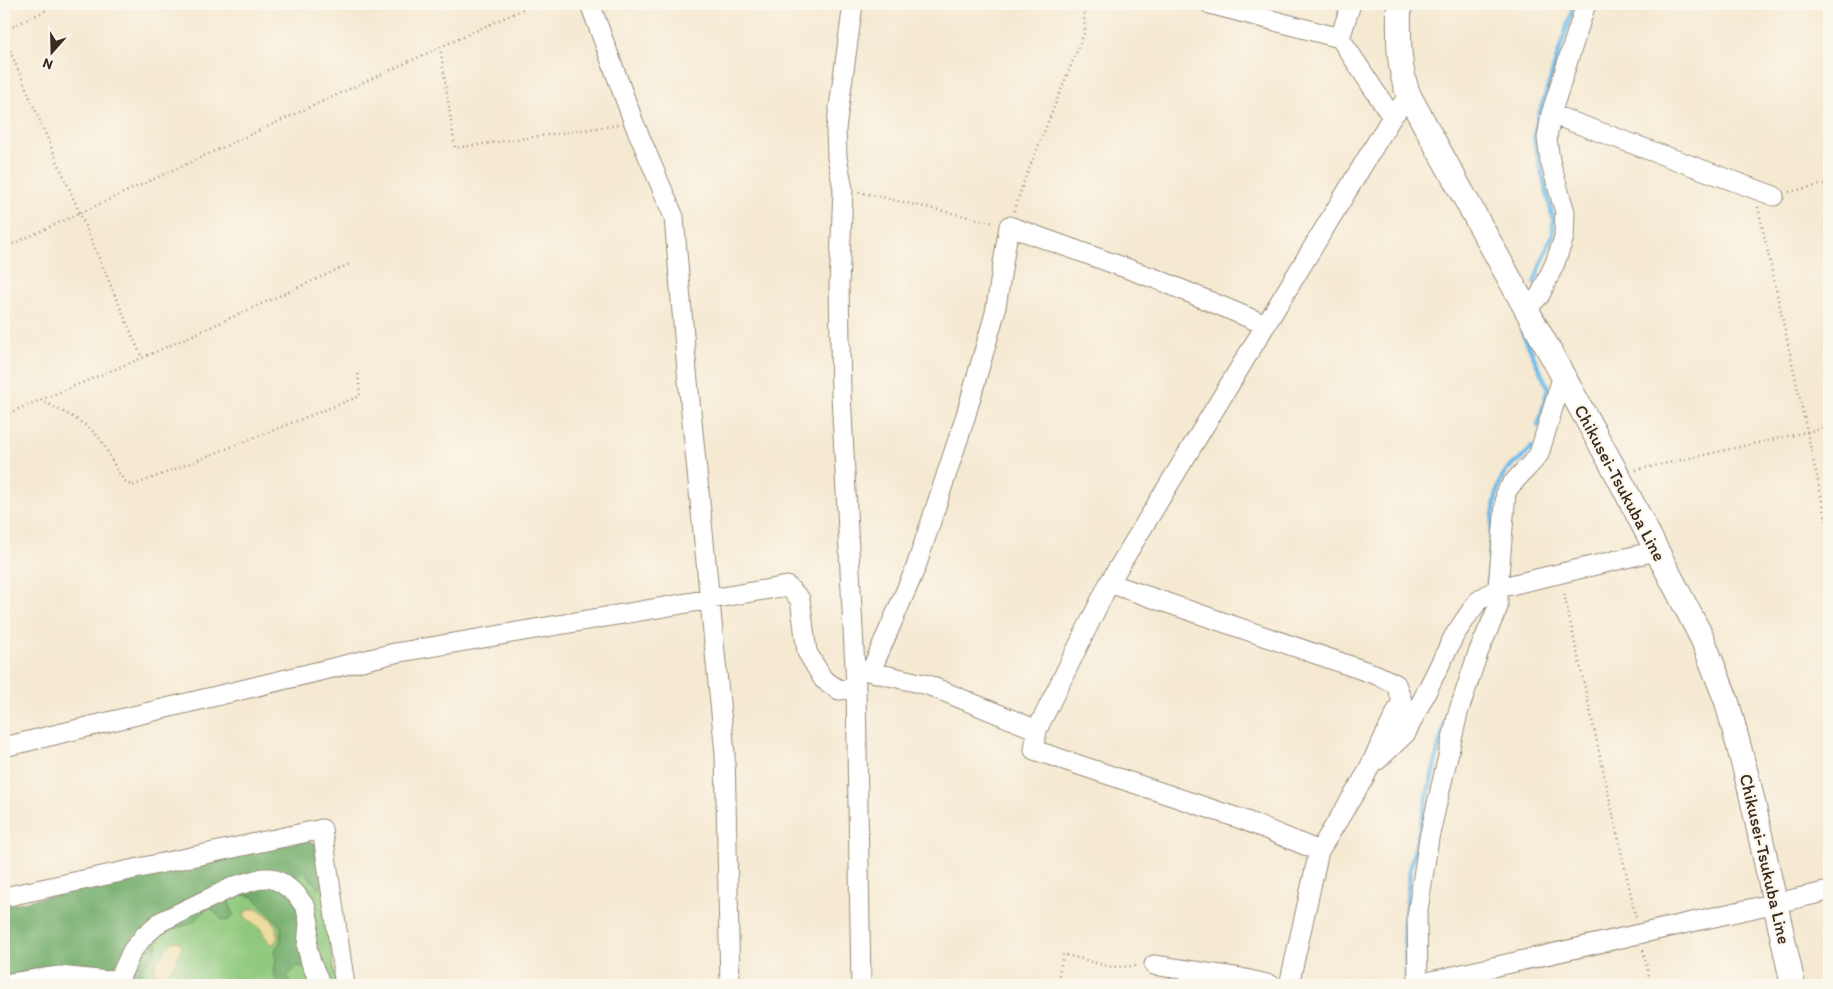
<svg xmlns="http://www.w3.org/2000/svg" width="1833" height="989" font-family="Itim,sans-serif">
<rect width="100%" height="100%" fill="#fbf7ec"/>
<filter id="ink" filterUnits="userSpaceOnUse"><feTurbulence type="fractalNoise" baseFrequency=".02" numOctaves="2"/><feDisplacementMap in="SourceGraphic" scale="10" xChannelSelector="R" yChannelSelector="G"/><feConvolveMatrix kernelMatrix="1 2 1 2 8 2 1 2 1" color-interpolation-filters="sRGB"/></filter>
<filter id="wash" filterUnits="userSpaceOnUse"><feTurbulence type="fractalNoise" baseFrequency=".0096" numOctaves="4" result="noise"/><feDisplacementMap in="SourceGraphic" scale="20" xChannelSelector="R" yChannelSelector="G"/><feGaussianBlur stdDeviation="1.12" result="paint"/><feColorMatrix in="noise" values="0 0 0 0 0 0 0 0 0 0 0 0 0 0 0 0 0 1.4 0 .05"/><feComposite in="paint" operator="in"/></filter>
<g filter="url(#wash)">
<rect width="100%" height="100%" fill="#f5e9d2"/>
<path fill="#8fc97d" stroke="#657a4e" d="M317 845 336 985H4Z"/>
<path fill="#73ad6c" stroke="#576c45" d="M308 840 317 845 322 885 319 889 304 870 299 875 289 874 282 871 280 879 304 908V967L297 966 287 977 292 985H279L273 973 276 961 274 951 281 941V927L254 897 234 893 227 898 234 914 228 921 222 920 210 907 203 912 194 922 168 931 155 930 158 939 155 955 145 963 141 970 145 980 144 985H4V906Z"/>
<path fill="#eeda9e" stroke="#94825e" d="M256 908C268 914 277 923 278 937L274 944 269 943 260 928 246 918 244 914 246 911Z
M174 941H178L182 946 175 964 163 976 157 975 154 970 156 961C164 957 166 946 174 941Z"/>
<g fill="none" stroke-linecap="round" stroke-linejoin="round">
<path stroke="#70bdea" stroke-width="4.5" d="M1534 283 1553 233V219L1534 139 1538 118 1574 4
M1522 332 1548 388 1538 426
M1488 588C1490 560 1490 491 1506 471 1513 462 1526 457 1532 447
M1472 643 1486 603
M1407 985 1404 926 1410 870 1446 716 1462 672"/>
</g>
</g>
<g filter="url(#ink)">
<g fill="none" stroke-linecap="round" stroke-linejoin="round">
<g stroke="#988a78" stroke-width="21">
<path id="minor" d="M590 4 634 123 674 217 687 371 725 753 730 985
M853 4 836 129 837 157 843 189 839 287 841 394 856 688 861 985
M1210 4 1340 38 1392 117
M1340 38 1351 4
M1551 114 1774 196
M1526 310 1540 295 1555 263 1564 237 1565 212 1550 161 1547 138 1551 114 1586 4
M1109 583 1377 675 1396 684 1402 701 1364 778 1319 851 1289 985
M859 669 928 685 1037 730
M871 671 916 567 965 418 995 313 1009 226 1159 280 1266 325
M4 747 395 653 787 586 800 599 807 652 823 679 839 690 856 688
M1378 760 1406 733 1454 636 1468 615 1478 601 1498 588 1656 551
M1319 851 1244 820 1034 750 1037 730 1109 583 1392 117 1409 96
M4 897 322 829 345 985
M1154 965 1241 978 1271 985
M4 984 59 976 108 981 117 978 122 973 132 951 144 936 160 922 235 886 263 878H271L282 883 296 894 306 908 309 923 307 947 311 963 321 985
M1418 984 1829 891
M1418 985 1417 916 1429 838 1458 713 1478 653 1498 607V588L1506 492C1515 478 1529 468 1539 454L1563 375"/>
</g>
<g stroke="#988a78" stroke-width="26">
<path id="major" d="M1399 4C1399 35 1397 66 1409 96L1617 474 1702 638 1727 702 1750 789 1793 985"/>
</g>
<path stroke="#988a78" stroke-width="2.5" stroke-dasharray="1 4" stroke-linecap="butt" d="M4 31 59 4
M4 37 142 358
M440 47 455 148 618 125
M859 192 995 223
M1789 192 1829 183
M1758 207 1829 532
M1014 211 1024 181 1085 31 1083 4
M4 248 534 4
M41 400C60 411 86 421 100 439 111 453 116 478 132 486L360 396 358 370
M4 415 142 358 352 263
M1636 470 1829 427
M1563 589 1636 918
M1643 950 1651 985
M1057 985 1063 954 1111 967 1138 966"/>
<use href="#minor" stroke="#fff" stroke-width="19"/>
<use href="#major" stroke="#fff" stroke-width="24"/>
</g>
</g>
<g text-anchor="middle" stroke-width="4.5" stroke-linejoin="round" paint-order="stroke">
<g font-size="18" fill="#3b2a1e" stroke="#fbf7ec">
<text transform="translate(1620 483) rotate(62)" y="6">Chikusei-Tsukuba Line</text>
<text transform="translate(1765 859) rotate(77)" y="6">Chikusei-Tsukuba Line</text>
</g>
</g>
<rect width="1833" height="989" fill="none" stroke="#fbf7ec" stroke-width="20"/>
<g transform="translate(52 52) rotate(200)" stroke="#fbf7ec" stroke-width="4" paint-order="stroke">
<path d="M0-4L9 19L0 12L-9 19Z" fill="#3b2a1e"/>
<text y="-8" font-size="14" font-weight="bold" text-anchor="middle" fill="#3b2a1e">N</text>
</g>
</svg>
